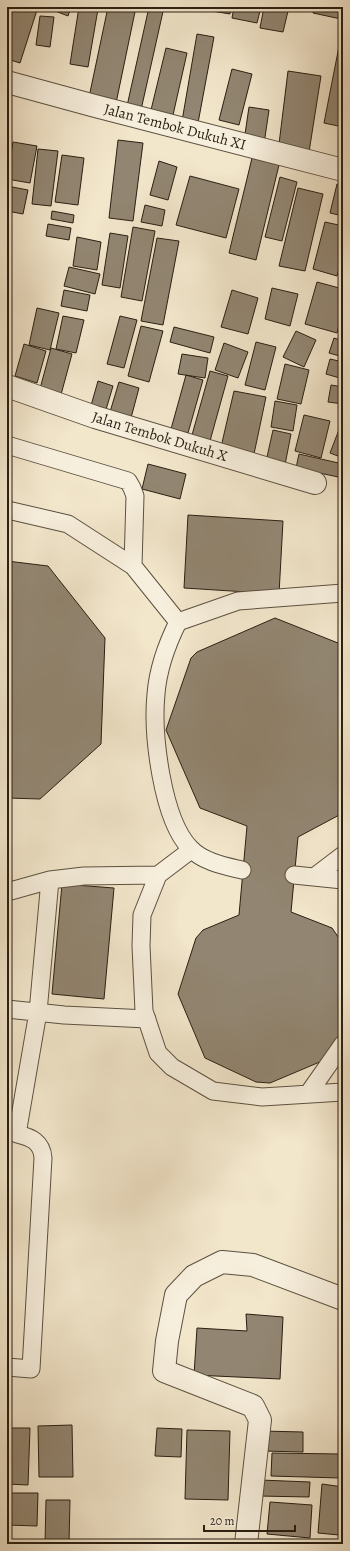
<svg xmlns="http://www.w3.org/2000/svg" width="350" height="1551" font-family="Alegreya,serif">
<rect width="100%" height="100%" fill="#f2e6cb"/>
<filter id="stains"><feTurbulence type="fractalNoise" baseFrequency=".005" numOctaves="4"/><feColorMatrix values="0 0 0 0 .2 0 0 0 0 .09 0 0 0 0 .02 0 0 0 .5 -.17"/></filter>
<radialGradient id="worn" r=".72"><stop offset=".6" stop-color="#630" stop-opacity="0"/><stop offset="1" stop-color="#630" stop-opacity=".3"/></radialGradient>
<path fill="#928672" stroke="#2a1f12" d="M7 7H38L20 63 7 59Z
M45 7H71L68 16Z
M79 7 98 9 88 67 70 64Z
M108 7H136L115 108 88 102Z
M149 7H164L141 110 127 106Z
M206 7H231L230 14 206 10Z
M234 7H261L257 23 232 18Z
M264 7H289L283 32 260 28Z
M314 7H343L341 19 313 13Z
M40 16 54 17 50 47 36 45Z
M342 31 343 32V127L324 123Z
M197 34 214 37 198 123 182 121Z
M166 48 187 53 173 115 151 110Z
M232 69 252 74 239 125 219 120Z
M288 71 321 76 309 152 279 144Z
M249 107 269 110 264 144 244 141Z
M118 140 143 143 133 221 109 218Z
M13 142 37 146 30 183 7 179Z
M38 149 58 151 51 206 32 204Z
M62 155 84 158 78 205 55 202Z
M252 158 279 165 256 260 229 253Z
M159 161 177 167 168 200 150 195Z
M190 176 239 189 226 238 176 225Z
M280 177 297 182 282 241 265 237Z
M337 184 343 185V216L330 213Z
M7 186 28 190 23 214 7 211Z
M298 188 323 194 305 271 279 266Z
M145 205 165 210 162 226 141 222Z
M52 211 74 215 73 223 51 219Z
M325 222 343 226V253L337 276 313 269Z
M48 224 71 228 69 240 46 236Z
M133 227 155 231 142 301 121 297Z
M110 233 128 236 120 288 102 285Z
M77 237 101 242 97 270 73 266Z
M157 238 179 241 163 325 141 321Z
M69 267 100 274 95 294 64 286Z
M317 282 343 289V310L337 333 305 324Z
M272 288 298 294 290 326 265 319Z
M64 290 90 295 87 311 61 306Z
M232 290 258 298 248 334 221 327Z
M37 308 59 313 50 350 29 345Z
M63 316 84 320 76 353 56 349Z
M120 316 137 320 124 368 107 364Z
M141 326 163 331 149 382 128 376Z
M174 327 214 337 210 353 170 342Z
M296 331 316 340 304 367 283 357Z
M334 338 343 341V357L329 353Z
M256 342 276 347 265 390 245 385Z
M224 343 248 352 238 378 215 370Z
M24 344 46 351 37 383 15 376Z
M51 348 72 354 59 402 38 396Z
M182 354 208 358 205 378 178 374Z
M330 359 343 362V379L326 374Z
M285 364 309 370 301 404 277 399Z
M210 371 228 376 210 441 192 435Z
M186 375 203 380 188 433 171 429Z
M98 381 113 386 105 413 90 409Z
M119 382 139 388 131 418 110 412Z
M331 385 343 387V404L328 402Z
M234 391 266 397 254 454 221 447Z
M275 401 297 405 293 431 271 427Z
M304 415 330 421 321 458 295 451Z
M340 427 343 428V458L330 453Z
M273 430 291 434 284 470 265 466Z
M299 454 343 464V478L296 468Z
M148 464 186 474 180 499 142 489Z
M188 515 283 521 279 594 184 588Z
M7 561 48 566 105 638 101 744 40 799 7 798Z
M275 618 343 645V813L298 837 291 912 332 928 343 944V1033L334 1056 270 1083 256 1082 205 1058 178 994 196 938 203 930 239 915 247 826 200 808 166 730 191 658 197 652Z
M62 884 114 888 104 999 52 994Z
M246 1314 283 1317 280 1379 194 1375 197 1328 247 1331Z
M72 1425 73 1477H39L38 1426Z
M7 1428H30L28 1485 7 1484Z
M157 1428 182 1429 181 1457 155 1456Z
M187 1430 230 1431 228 1500 185 1499Z
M263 1431 303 1432V1452L263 1451Z
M272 1453 340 1454V1478L271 1476Z
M260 1480 310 1482 309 1497 259 1496Z
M322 1484 343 1487 339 1535 318 1533Z
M7 1493H38L37 1526 7 1525Z
M46 1500H70L69 1544H45Z
M270 1502 312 1505 310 1538 267 1534Z"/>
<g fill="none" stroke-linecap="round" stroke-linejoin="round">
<g stroke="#5c5140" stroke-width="19">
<path id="service" d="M7 445 128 481 132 488 135 496 133 566
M7 512 12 511 68 524 133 566 178 622
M191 850 158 875 142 915 141 946 144 1011 158 1053 172 1067 213 1091 262 1097 343 1092
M242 870C225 866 203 862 190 848 162 819 152 734 156 694 158 669 167 644 178 622L238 601 343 593
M294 875 343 880
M314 877 343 855
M7 892 50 880 84 876 158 875
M7 1009 64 1015 147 1019
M308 1094 343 1044
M7 1367 31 1369 43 1158C42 1142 31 1137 17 1134L38 1012 50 880"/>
</g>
<g stroke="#5c5140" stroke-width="24">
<g id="minor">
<path id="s1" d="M7 82 95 106 343 170"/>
<path id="s2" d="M7 386 95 417 315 483"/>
<path d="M246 1544 260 1420 253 1406 164 1371 167 1341 176 1295 194 1276 222 1262 253 1265 343 1299"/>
</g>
</g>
<use href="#service" stroke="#f7efdd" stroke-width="17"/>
<use href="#minor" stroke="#f7efdd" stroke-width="22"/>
</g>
<g text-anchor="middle" stroke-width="3.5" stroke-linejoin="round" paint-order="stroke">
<g font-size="15" fill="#2a1f12" stroke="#f7efdd">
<text dy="5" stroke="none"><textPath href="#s1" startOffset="174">Jalan Tembok Dukuh XI</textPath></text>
<text dy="5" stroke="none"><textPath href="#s2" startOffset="161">Jalan Tembok Dukuh X</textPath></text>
</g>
</g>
<rect width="350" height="1551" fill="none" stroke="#f2e6cb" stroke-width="24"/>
<rect x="8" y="8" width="334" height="1535" fill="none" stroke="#2a1f12" stroke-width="2"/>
<rect x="12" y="12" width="326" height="1527" fill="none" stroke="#2a1f12"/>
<path d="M204 1525v6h91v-6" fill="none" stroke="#2a1f12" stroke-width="2"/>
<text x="210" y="1525" font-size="12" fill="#2a1f12" stroke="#f7efdd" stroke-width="3" paint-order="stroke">20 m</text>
<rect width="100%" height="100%" filter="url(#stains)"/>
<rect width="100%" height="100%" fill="url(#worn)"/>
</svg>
